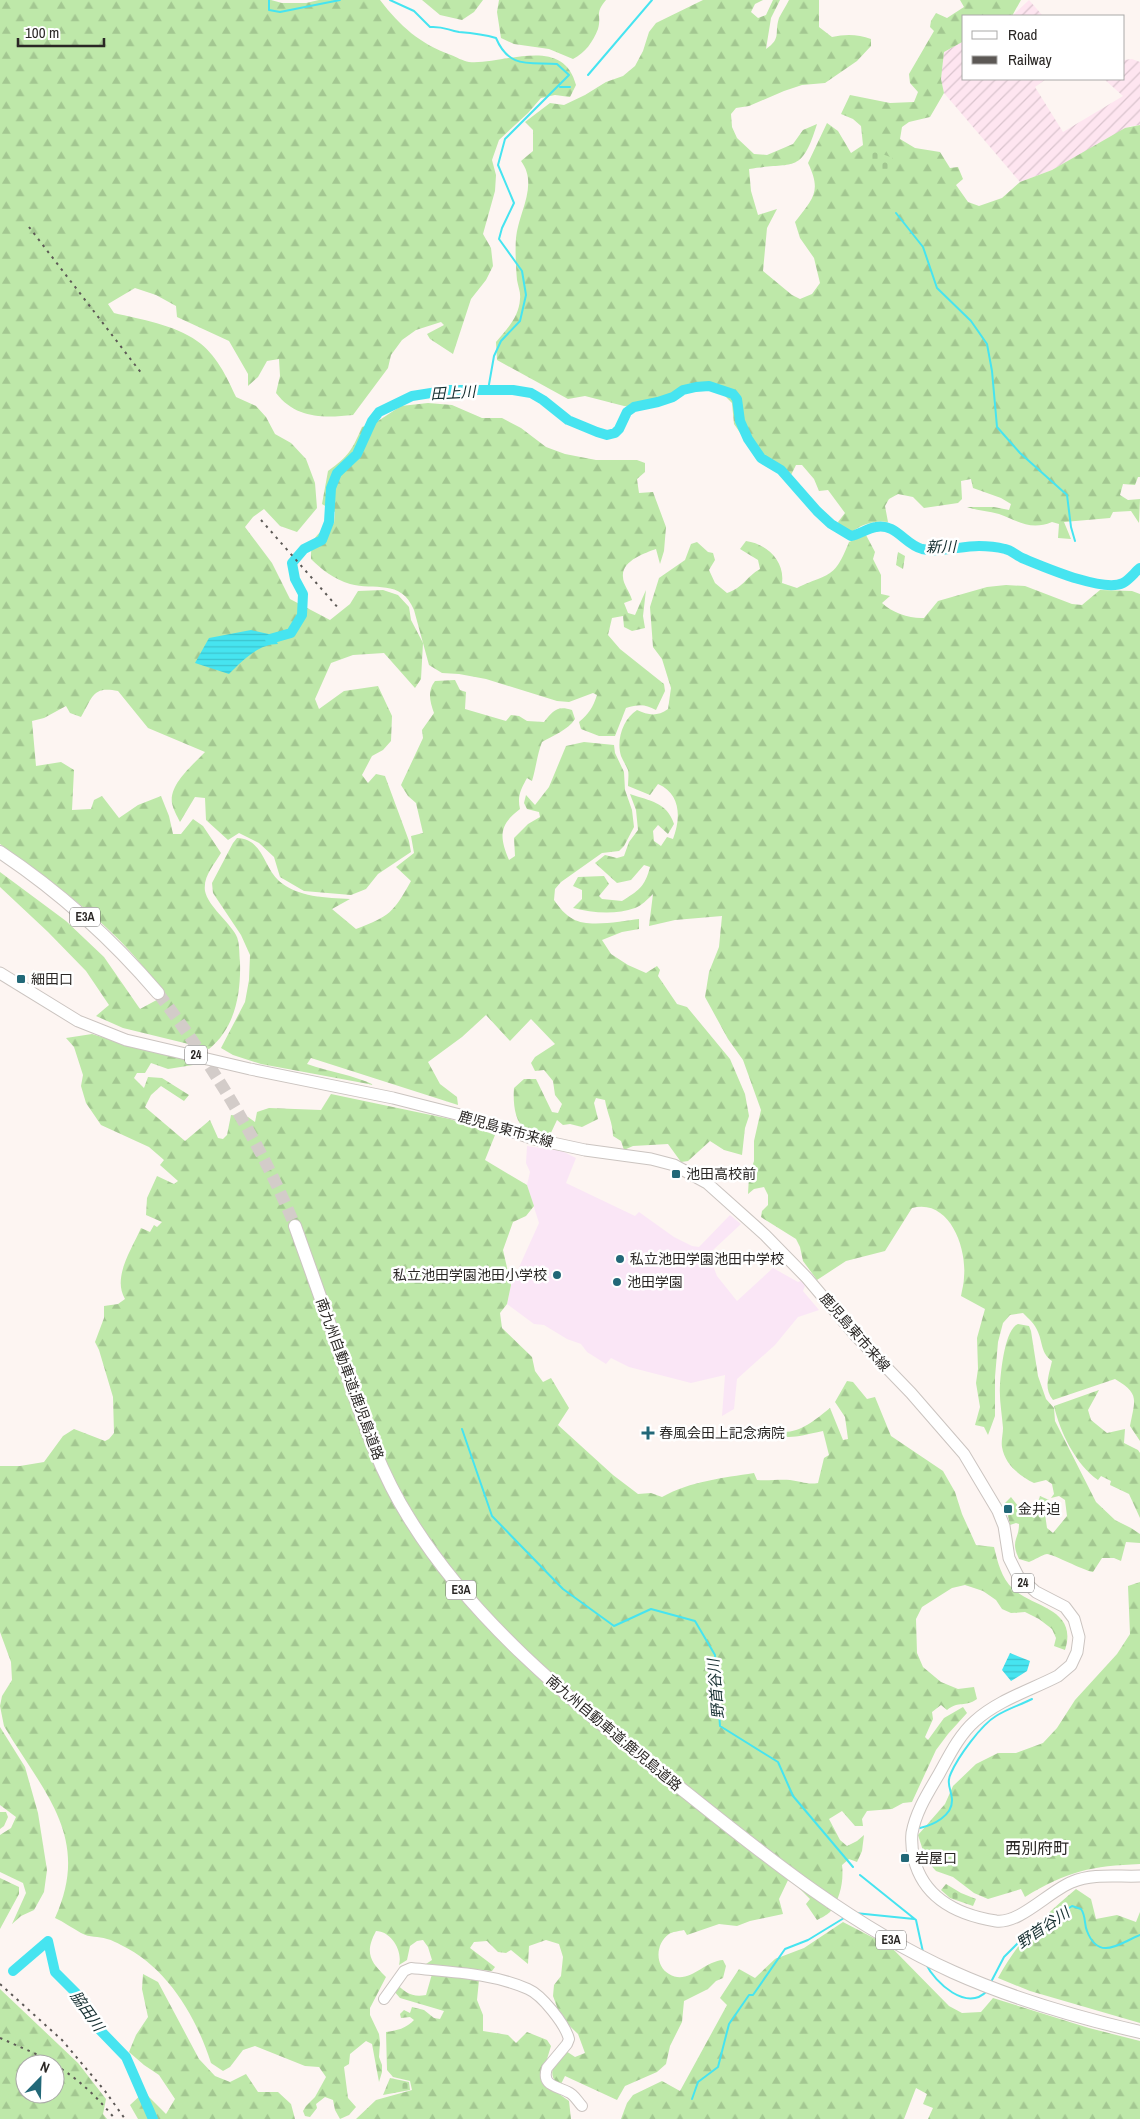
<svg xmlns="http://www.w3.org/2000/svg" width="1140" height="2119" font-family="'Archivo Narrow','Noto Sans JP',sans-serif">
<defs>
<pattern id="industrial-furrows" width="10" height="10" patternUnits="userSpaceOnUse" patternTransform="scale(1.25)"><rect width="10" height="10" fill="#fee5f0"/><path d="M-1 1l2-2M0 10L10 0M9 11l2-2" fill="none" stroke="#dac4ce"/></pattern>
<pattern id="forest-firs" width="22" height="20" patternUnits="userSpaceOnUse" patternTransform="scale(1.25)"><rect width="22" height="20" fill="#bee8a9"/><path d="M5 1l3.5 6h-7zM16 11l3.5 6h-7z" fill="#a3c791"/></pattern>
<pattern id="cemetery-stones" width="16" height="16" patternUnits="userSpaceOnUse" patternTransform="scale(1.25)"><rect width="16" height="16" fill="#bee8a9"/><path d="M2 7V4a2 2 0 0 1 4 0v3zM10 15v-3a2 2 0 0 1 4 0v3z" fill="#a3c791"/></pattern>
<pattern id="water-rules" width="6" height="5" patternUnits="userSpaceOnUse" patternTransform="scale(1.25)"><rect width="6" height="5" fill="#46e4f0"/><path d="M0 2.5h6" fill="none" stroke="#3dc4ce"/></pattern>
</defs>
<rect width="100%" height="100%" fill="#fdf5f2"/>
<path fill="url(#industrial-furrows)" d="M1029 0 1043 16H1012Z
M964 41V79H1046L1035 87 1063 132 1123 96 1104 79H1124V60L1132 59 1140 62V125L1131 126 1052 170 1020 182 944 93 941 79 944 52Z"/>
<path fill="#fae6f6" d="M527 1146 562 1151 576 1158 566 1183 635 1216 639 1212 674 1237 692 1246 699 1247 730 1215 741 1224 712 1251V1263L717 1276 737 1301 773 1268 798 1282 801 1281 805 1286 803 1291 819 1310 798 1317 775 1345 737 1379 734 1409 722 1416 725 1375 691 1383 629 1367 611 1358 606 1364 587 1352 581 1344 567 1339 544 1325 534 1324 507 1304 511 1285 539 1223 527 1185 530 1172 526 1163Z"/>
<path fill="url(#forest-firs)" fill-rule="evenodd" d="M0 0H271L282 3H306L319 0H380C400 26 420 44 451 55 456 57 463 61 469 62 504 65 563 34 576 85L570 97 555 95 541 98 528 113 499 140 492 160 496 175 495 191 483 234 491 248 493 266 486 280 471 299 453 354 430 339 427 334 444 325 441 322 416 330 402 340 391 355 388 368 353 415C324 418 296 419 276 393L280 376 279 359 267 361 258 377 248 386V374L229 341 177 317 176 306 156 295 135 288 108 304 114 313C140 319 175 325 197 341 216 354 227 377 236 397L256 406 266 417 275 434 291 443 306 459 315 483 317 508 297 532 280 526 264 509 253 517 245 527 272 563 290 599 330 620 350 604 358 591 383 590 398 595 409 607 411 620 423 643 421 679 415 688 384 653 353 655 331 663 315 699 319 709 344 691 378 686 392 716 391 741 383 750 372 756 362 775 368 783 376 774 385 776 409 841 411 852 378 874 366 889 351 895 304 891 280 877 274 857 259 843 239 833 228 840 206 820 205 798 195 797 180 822C177 816 173 809 172 803 169 784 193 765 205 752L148 728 118 691C92 686 93 697 81 717L70 713 66 706 44 718 32 721 36 766 61 762 74 770 72 810 91 809 94 800 102 796 119 818 138 805 161 796 169 816 173 834H181L193 819 203 826 221 853C214 865 203 876 205 891 208 906 229 922 236 935 240 942 239 954 240 962 241 994 235 1028 209 1049L123 1028 96 1016 109 1005 86 971 48 932 0 887V872L66 921 104 957 140 1009 164 996C125 932 59 888 0 844Z
M422 0H483L474 12 462 20 440 15Z
M499 0H606C594 14 602 15 598 29 593 42 585 53 573 59L549 49 514 44 501 38 497 12Z
M703 0H763L755 4 751 12 758 18 766 15 773 0H780L771 18 766 49C782 38 774 33 779 18 782 12 786 6 789 0H819V27L832 37C845 34 858 34 871 39V46L857 61 825 83 802 85 784 91 749 106 736 108 731 114 732 127 737 138 754 154 767 155 793 144 803 130 817 124C801 176 794 161 749 169L751 191 758 215 777 209 767 228 763 271 792 295 800 299 812 294 820 283 814 258 800 238 795 222C813 198 822 192 808 163L827 123 838 131 851 153 863 145 861 126 853 119 841 114 850 95 890 103 914 102 918 92 910 83 909 74 934 31 930 27 931 21 936 13 947 18 964 7 960 0H1021L1012 16H964V41L944 52 941 79 944 93 930 117 909 122 902 127 900 139 915 148 940 152 950 168 958 167 963 179 956 185 968 202 979 206 1002 198 1020 182 1052 170 1125 128 1140 125V477H1138L1135 485 1123 484 1120 495 1128 500 1140 499 1139 523 1131 511 1113 512 1110 518 1064 522 1071 539 1058 538 1059 524 1052 522C1030 531 1019 521 999 514 988 511 978 511 967 507H994L1009 510 1011 504 1001 498 973 488 971 479 961 481 962 499 958 503 924 508 913 497 898 494 889 499 885 506 888 522C875 520 861 524 851 533L842 532 838 522 845 513 828 490 819 491 814 479 802 465H796L789 479 778 470 759 460 734 424 732 403 714 385 704 382 688 384 652 405 643 408 624 406 585 396 568 399 497 360 496 342C507 329 519 317 520 299 521 293 518 286 517 280 516 268 515 251 516 238 518 213 539 185 521 161L533 151V130L525 122 550 103 564 105 585 95 606 82 623 76 635 66 643 51 649 32 656 23Z
M428 403 452 405 482 418H502L521 428 546 447 565 454 596 460H637L645 463V472L637 479 639 493 653 492 666 527 664 551 660 564 656 549C645 553 621 561 623 577 623 584 630 592 632 600L624 603 628 613 635 615 646 590 643 616 645 628 632 631 624 627 623 616 612 618 608 635 620 649 664 684 665 691 656 710C645 704 639 704 626 708L615 736H599L581 729 579 722C589 714 593 707 597 695L593 693 569 702 557 701 486 679 459 674 442 673 429 665 414 610C401 578 374 591 350 584 334 579 322 570 311 559 311 536 316 535 334 523L335 512 322 504 328 471C349 456 352 450 362 427L378 421 401 406Z
M866 535 875 552 873 559 881 575V594L890 596 882 603C892 613 911 619 924 618L938 601 987 587 1006 585 1025 586 1072 604 1082 605 1100 590 1132 591 1140 594V1441L1130 1426C1135 1399 1140 1394 1115 1379L1053 1400C1043 1388 1049 1375 1052 1361 1041 1353 1043 1344 1038 1332 1035 1324 1029 1319 1023 1313L1010 1315 1003 1323 998 1342 995 1377V1416L988 1435 984 1427 975 1425 980 1407 976 1383 978 1369 977 1338 985 1309 961 1296C962 1290 964 1283 964 1277 967 1247 949 1198 912 1208L885 1251 846 1261 817 1280 803 1261 800 1247 796 1239 761 1217 762 1211 768 1205V1195L764 1187 754 1189 748 1194 749 1176 754 1161V1141L761 1110 743 1060 728 1039 705 997 709 972 719 947 722 916 675 920 649 926 653 894C648 899 641 906 635 908 616 915 592 913 573 908L582 899V890L573 886 578 877 604 876 609 884 599 896 602 899 622 901C638 891 645 887 650 867L644 865 631 880 617 883 595 863 605 855 617 858 624 856 629 842 638 830 636 810 630 794C650 801 667 802 674 824L668 834 658 825 653 831 654 841 661 846 667 837 673 839C681 818 681 794 658 784L650 795 628 786C628 781 629 775 628 770 626 765 623 761 621 756 616 740 623 719 637 710 648 715 657 717 668 709L671 688 662 659 653 647 650 607 659 578 685 560 691 544 697 542 708 552 713 553 715 560 709 570 715 583 727 593C743 588 746 577 760 569L758 560 740 549 746 541C767 544 785 561 782 583L797 588C830 572 834 580 849 542Z
M455 680 460 690 466 692 465 709 506 721 511 715 519 716 527 721 544 722C553 711 557 705 572 710L575 719C568 730 552 736 542 742 537 755 536 768 532 781L527 778C521 789 517 796 520 809 499 825 499 836 509 860L515 856 514 838 528 824 540 817 539 812 527 809 524 803 526 795 535 805 549 787 566 746 584 742 614 745 615 753 624 772 625 790 632 810 634 827 624 846 619 851 602 853 561 882 555 889 554 900C559 907 565 915 573 919 588 928 622 921 639 919V929L622 932 602 940 611 954 628 965 646 973 657 966 660 970 658 976 677 1004 687 1007 730 1059 745 1094 749 1116 745 1128 742 1155 724 1150 710 1141 688 1161 681 1162 668 1144 633 1146 624 1150 621 1141 613 1136C613 1123 607 1113 605 1100L596 1098 594 1103 598 1119 582 1127 570 1124 563 1125 557 1120 549 1137C542 1135 532 1134 526 1130 514 1122 513 1101 514 1088L524 1079H536L552 1112 558 1113 562 1104 555 1095 553 1081 544 1070 535 1071 531 1063 535 1057 555 1044 531 1019 510 1041 486 1015 462 1037 428 1062 440 1084 457 1097 458 1105 311 1058 307 1064C329 1072 354 1075 374 1085L261 1064 233 1055 221 1048 245 1002 249 980 250 955 241 935 213 893 212 883 233 843 237 838C263 839 263 866 279 881 297 897 327 898 350 899L332 909 356 929C390 916 393 913 411 881L396 867 414 853 411 836 423 833 416 803 408 796 401 785 423 738 422 730 434 713C430 702 427 691 435 681Z
M92 1034 128 1045 191 1059 193 1065 168 1069 151 1063 145 1073H137L134 1078 144 1088 148 1077 162 1078 189 1095 184 1101 161 1086 151 1095 145 1107 185 1141 210 1120 218 1138 223 1139 227 1135 231 1115 248 1117 255 1122 257 1112 269 1108 321 1110 331 1094 450 1119 495 1135 485 1160 527 1185 534 1206 526 1216 513 1222 503 1250 511 1285 507 1304 500 1313 502 1328 532 1357 535 1371 543 1382 551 1378 569 1408 558 1425 613 1475 638 1494 651 1493 662 1497C691 1481 723 1478 754 1473L757 1480C768 1481 780 1479 790 1480 800 1481 807 1485 818 1483L824 1458 829 1455 823 1431C794 1437 788 1441 759 1430 794 1436 803 1430 830 1408L843 1440 848 1439 845 1417 835 1402 847 1381 853 1382 867 1399 875 1397 891 1436 943 1471 955 1492 962 1514 976 1545 994 1547C998 1563 1001 1577 1013 1589 1035 1608 1078 1609 1065 1650L1054 1646 1056 1638 1052 1629 1039 1619 1025 1612 1011 1613 1002 1609 996 1600 983 1591 965 1585 952 1588 922 1607 916 1619 917 1653 923 1667 941 1682 958 1689 974 1687 977 1699C964 1708 960 1700 947 1710L941 1705 932 1712 933 1719 925 1737 928 1740 944 1718 963 1707 967 1713 948 1734 936 1750 912 1802 903 1803 892 1809 867 1811 862 1819 863 1826H855L842 1811 829 1819 840 1840 847 1846 857 1841 864 1835 862 1851 857 1862 849 1859 842 1865C844 1881 840 1899 830 1912 827 1915 821 1918 817 1920L806 1904 810 1899 789 1878 779 1899 783 1914 750 1921 737 1926 719 1924 687 1935 684 1930C679 1931 672 1932 669 1934 655 1944 655 1966 669 1974 688 1986 704 1961 723 1960L726 1966 723 1978 716 1981 708 1989 684 2001 682 2022 670 2046 666 2064 657 2072 625 2086 617 2100 565 2076 560 2086C545 2075 555 2061 563 2049L575 2057 585 2053 578 2034 552 2009 557 2007 553 1996 554 1985 561 1976 563 1957 559 1944 546 1940 529 1946 528 1964 511 1950 506 1953 498 1952 487 1941 474 1942 470 1948 495 1967 492 1971 426 1964 432 1960 428 1947 423 1940 417 1941 410 1946 407 1960 399 1965C403 1951 391 1931 376 1931 365 1952 369 1961 386 1977L370 2008V2015L379 2034 380 2042 379 2057 382 2065V2072L379 2082 372 2044 366 2041 350 2054 349 2064 344 2067 348 2098 356 2107 349 2115 340 2119 335 2110 333 2100 325 2097 316 2104 317 2108 310 2117 305 2116 303 2111 306 2106 315 2097 326 2077 319 2067 305 2066 255 2046 243 2050 230 2067 223 2071 211 2063C196 2016 167 1967 121 1945 117 1943 112 1940 107 1939 98 1936 90 1938 81 1933 72 1928 64 1922 55 1918 92 1837 43 1792 4 1726L0 1706 2 1696 12 1680 11 1662 0 1632V1466H20L44 1462 63 1436 74 1429 105 1441 109 1439 114 1433 113 1397 99 1350 95 1342 104 1318V1306L118 1304 125 1299C112 1277 132 1249 141 1228L150 1232 154 1225 157 1227 162 1222 146 1215 147 1198 157 1176 174 1184 178 1181 160 1165 164 1160 149 1147 101 1125 86 1103 81 1086 83 1075 74 1047 66 1038Z
M1018 1324 1029 1326 1031 1331 1038 1376 1046 1399 1054 1408 1055 1421 1096 1502 1115 1520 1131 1528 1140 1534V1543L1126 1542 1121 1561 1114 1558H1102L1093 1572C1082 1570 1053 1554 1047 1554 1041 1555 1035 1560 1029 1562L1019 1559C1010 1540 1019 1540 1019 1524L1016 1523 1010 1525 1005 1503 1011 1497 1018 1506 1021 1513 1036 1508 1040 1496 1049 1500 1042 1507 1045 1514 1047 1528 1053 1533 1067 1516 1065 1500 1059 1496 1051 1498 1054 1494 1052 1484 1046 1480 1034 1483C1020 1476 1005 1465 1002 1447 1001 1441 1003 1434 1003 1428 1002 1414 999 1399 1000 1385 1001 1370 1005 1329 1018 1324Z
M1099 1390 1088 1410 1091 1420 1107 1433 1125 1429 1124 1443 1138 1450 1140 1453V1518L1129 1494 1110 1485 1111 1481 1101 1476 1098 1480C1076 1465 1060 1432 1054 1406Z
M1140 1582V1864C1092 1866 1067 1871 1025 1897L1021 1889 988 1899 974 1893 953 1877 936 1871 926 1860 918 1835 945 1804 953 1786 976 1764 998 1753H1016L1043 1743 1057 1728 1075 1700 1117 1654 1130 1634 1128 1586Z
M0 1727 25 1767 38 1813 47 1870 44 1892 34 1910 21 1916 12 1924 26 1893 23 1883 0 1872V1835L11 1828 16 1817 0 1805Z
M0 1812H6L8 1817 4 1826 0 1829Z
M0 1878 19 1887V1894L0 1929Z
M1076 1889 1091 1899 1096 1919 1117 1915 1136 1922 1140 1912V2023L1030 1991 998 1978C1019 1939 1043 1917 1076 1889Z
M843 1922 891 1947 949 2006 962 2013 981 2012 993 1998 1089 2028 1140 2041V2119H928L933 2108 923 2104 927 2094 916 2088 904 2119H621L627 2103 633 2095 662 2081 680 2091 727 2005 720 1998 739 1969 755 1978 775 1959 804 1948Z
M143 1974 158 1982 199 2059 215 2076 230 2082 246 2074 258 2092H278L291 2104 295 2119H138L130 2105 144 2092 166 2114 175 2099 159 2075 144 2065 129 2052 136 2035 148 2017 142 1989Z
M432 1974 479 1980 477 2000 483 2015V2031L508 2035 516 2043 527 2032 547 2040 551 2046 544 2069 548 2086 569 2101 571 2119H356L376 2100 412 2090 410 2081 393 2077 387 2070 386 2032C396 2031 407 2028 414 2020L410 2017 401 2018 400 2014 404 2010 410 2013 412 2007 424 2010 434 2018 440 2019 444 2011 400 1998 393 1990 395 1983C405 1992 412 1998 426 1995Z
M0 1989 78 2063 106 2099 103 2114 107 2119H0ZM25 2064H55V2094H25Z"/>
<path fill="url(#cemetery-stones)" d="M874 151 893 158 886 172 867 160Z
M898 552 905 556 903 569 896 565Z
M946 1884 961 1893 976 1899 973 1906 950 1898 941 1890Z
M390 2078 409 2082 410 2090 383 2095Z"/>
<path fill="url(#water-rules)" d="M251 630 273 635 278 644C258 644 242 661 229 674L195 663 209 638Z
M1010 1653 1030 1661 1027 1671 1011 1681 1002 1670Z"/>
<g fill="none" stroke-linecap="round" stroke-linejoin="round">
<path stroke="#46e4f0" stroke-width="2" d="M269 0V10L280 12 340 0
M390 0 414 11 430 27C444 26 447 30 459 32 472 33 483 34 496 38 509 69 529 62 557 64L569 75 505 139 498 165 514 203 502 228 499 239 522 271 526 295 520 321 501 341 494 356 488 390
M588 75 652 0
M560 87H570
M896 213 923 247 937 288 971 321 987 344 992 371 997 427 1020 453 1067 495 1071 527 1075 541
M462 1429 492 1516 563 1589 614 1626 651 1609 695 1621 715 1655 720 1726 778 1762 793 1796 853 1867
M920 1828C933 1825 953 1816 952 1799 951 1789 946 1783 951 1773 958 1757 981 1725 996 1716 1007 1709 1020 1705 1032 1699
M860 1875 916 1920 923 1952
M855 1913 914 1919
M926 1964C935 1983 967 2012 987 1991
M991 1982 1004 1957 1019 1942 1072 1906 1081 1909C1086 1916 1084 1924 1087 1931 1099 1962 1120 1943 1140 1935
M692 2099 698 2082 718 2067 729 2024 749 1995H753L785 1949 808 1940 844 1918"/>
<path stroke="#46e4f0" stroke-width="10" d="M270 639 291 633 302 615 303 594 295 579 292 563 304 549 322 540 329 522 331 488 337 473 357 454 372 421 379 412 412 396 450 390H513L531 393 543 400 568 420 597 432 607 435 615 433 619 429 627 412 634 407 658 402 673 397 683 390 696 387 709 386 733 394 737 399 740 421 748 439 761 458 781 470 817 511 831 524 851 536C860 534 868 528 876 527 896 523 905 545 922 549 941 553 960 546 979 546 987 546 997 547 1005 549 1011 550 1016 555 1022 558 1042 566 1103 593 1123 583 1129 580 1135 572 1140 568
M13 1971 48 1941 55 1972 85 2002 96 2026 126 2057 153 2119"/>
<path stroke="#d3ccc9" stroke-width="12" stroke-dasharray="12 6" stroke-linecap="butt" d="M158 993C212 1064 261 1144 295 1226"/>
<g stroke="#cbc4c0" stroke-width="12">
<path id="secondary" d="M384 1999 404 1971 411 1968C449 1972 492 1973 528 1989 542 1995 565 2024 569 2039L567 2044 547 2068C541 2086 557 2086 568 2092 574 2094 578 2102 582 2106"/>
</g>
<g stroke="#cbc4c0" stroke-width="13">
<path id="primary" d="M0 973 78 1021 126 1040 250 1069 393 1098 472 1118 534 1139 585 1150 651 1159 674 1165 707 1183 765 1235 807 1278 856 1336 911 1393 964 1454 998 1511 1004 1526 1009 1558 1018 1576 1036 1592 1065 1607 1074 1619 1079 1637 1077 1652 1071 1665 1058 1676C1031 1690 998 1700 975 1721 959 1735 949 1756 939 1774 928 1793 916 1811 912 1833 911 1842 912 1850 914 1859 924 1899 958 1915 996 1921 1020 1924 1049 1891 1072 1882 1093 1873 1118 1877 1140 1876"/>
</g>
<g stroke="#cbc4c0" stroke-width="14">
<path id="highway" d="M0 852C60 892 111 938 158 993
M295 1226C311 1271 327 1315 342 1360 361 1415 378 1469 409 1518 476 1627 580 1707 678 1786 764 1855 851 1926 953 1972 1013 1999 1076 2017 1140 2032"/>
</g>
<use href="#secondary" stroke="#fff" stroke-width="10"/>
<use href="#primary" stroke="#fff" stroke-width="11"/>
<use href="#highway" stroke="#fff" stroke-width="12"/>
<path stroke="#5c5855" stroke-width="2" stroke-dasharray="2.5 5" stroke-linecap="butt" d="M29 227 142 374
M261 520 340 610
M0 1984 62 2040 105 2091 125 2119
M0 2038 34 2053 54 2064
M55 2065C79 2079 98 2098 115 2119"/>
</g>
<g fill="#226878" stroke="#fff" stroke-width="2">
<rect x="16" y="974" width="10" height="10" rx="2.5"/>
<rect x="671" y="1169" width="10" height="10" rx="2.5"/>
<circle cx="620" cy="1259" r="5"/>
<circle cx="557" cy="1275" r="5"/>
<circle cx="617" cy="1282" r="5"/>
<path d="M645.5 1425.5h5v5h5v5h-5v5h-5v-5h-5v-5h5z"/>
<rect x="1003" y="1504" width="10" height="10" rx="2.5"/>
<rect x="900" y="1853" width="10" height="10" rx="2.5"/>
</g>
<g text-anchor="middle" stroke-width="5" stroke-linejoin="round" paint-order="stroke">
<g fill="#fff" stroke="#6a6866" stroke-width="1">
<rect x="70" y="907.5" width="30" height="19" rx="4"/>
<rect x="185" y="1045.5" width="22" height="19" rx="4"/>
<rect x="1012" y="1573.5" width="22" height="19" rx="4"/>
<rect x="446" y="1580.5" width="30" height="19" rx="4"/>
<rect x="876" y="1930.5" width="30" height="19" rx="4"/>
</g>
<g font-size="12" font-weight="bold" fill="#2a2725">
<text x="85" y="921">E3A</text>
<text x="196" y="1059">24</text>
<text x="1023" y="1587">24</text>
<text x="461" y="1594">E3A</text>
<text x="891" y="1944">E3A</text>
</g>
<g font-size="14" fill="#2a2725" stroke="#fff" text-anchor="start">
<text x="31" y="984">細田口</text>
<text x="686" y="1179">池田高校前</text>
<text x="630" y="1264">私立池田学園池田中学校</text>
<text x="547" y="1280" text-anchor="end">私立池田学園池田小学校</text>
<text x="627" y="1287">池田学園</text>
<text x="659" y="1438">春風会田上記念病院</text>
<text x="1018" y="1514">金井迫</text>
<text x="915" y="1863">岩屋口</text>
</g>
<g font-size="14" fill="#2a2725" stroke="#fff">
<text transform="translate(506 1129) rotate(16)" y="5">鹿児島東市来線</text>
<text transform="translate(855 1332) rotate(49)" y="5">鹿児島東市来線</text>
<text transform="translate(350 1379) rotate(70)" y="5">南九州自動車道;鹿児島道路</text>
<text transform="translate(614 1733) rotate(40)" y="5">南九州自動車道;鹿児島道路</text>
</g>
<g font-size="15" font-style="italic" fill="#162f31" stroke="#fff">
<text transform="translate(453 393) rotate(-3)" y="5">田上川</text>
<text transform="translate(941 547) rotate(-1)" y="5">新川</text>
<text transform="translate(716 1689) rotate(-95)" y="5">野首谷川</text>
<text transform="translate(1043 1928) rotate(-34)" y="5">野首谷川</text>
<text transform="translate(87 2011) rotate(55)" y="5">脇田川</text>
</g>
<g font-size="16" fill="#2a2725" stroke="#fff">
<text x="1037" y="1854">西別府町</text>
</g>
</g>
<rect x="962" y="15" width="162" height="65" fill="#ffffff" stroke="#aaa9a8"/>
<rect x="972" y="31" width="25" height="8" fill="#ffffff" stroke="#aaa9a8"/>
<text x="1008" y="40" font-size="15" fill="#2a2725">Road</text>
<rect x="972" y="56" width="25" height="8" fill="#5c5855" stroke="#aaa9a8"/>
<text x="1008" y="65" font-size="15" fill="#2a2725">Railway</text>
<g transform="translate(40 2079) rotate(23)"><circle r="24" fill="#ffffff" stroke="#aaa9a8"/>
<path d="M0-4L9 19L0 12L-9 19Z" fill="#226878"/>
<text y="-8" font-size="14" font-weight="bold" text-anchor="middle" fill="#2a2725">N</text>
</g>
<path d="M18 38v8h86v-8" fill="none" stroke="#2a2725" stroke-width="2.5"/>
<text x="25" y="38" font-size="15" fill="#2a2725" stroke="#ffffff" stroke-width="4" paint-order="stroke">100 m</text>
</svg>
